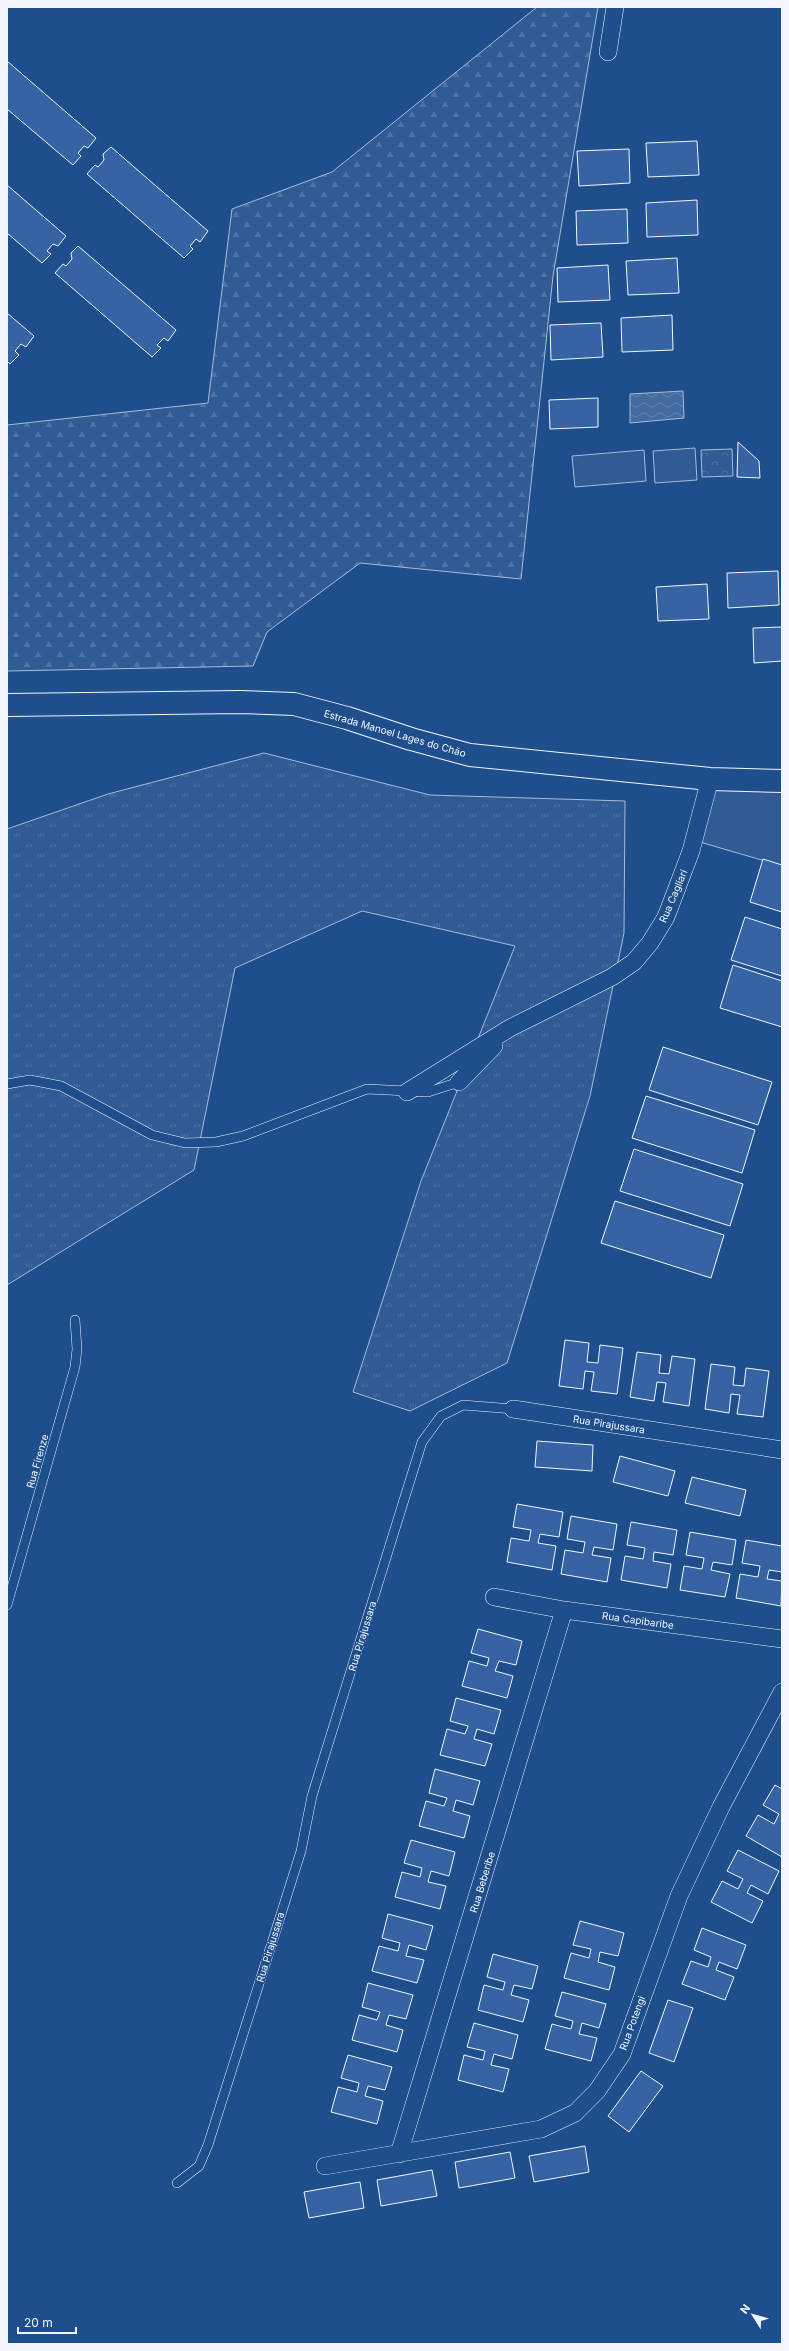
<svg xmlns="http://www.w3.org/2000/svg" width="789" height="2351" font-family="Inter,sans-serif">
<defs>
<pattern id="grass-tufts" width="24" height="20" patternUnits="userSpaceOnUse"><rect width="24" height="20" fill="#305b95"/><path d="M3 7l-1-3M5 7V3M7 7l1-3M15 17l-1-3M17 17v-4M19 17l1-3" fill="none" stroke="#4e73a5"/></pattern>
<pattern id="forest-firs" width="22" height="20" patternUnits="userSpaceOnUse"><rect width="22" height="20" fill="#305b95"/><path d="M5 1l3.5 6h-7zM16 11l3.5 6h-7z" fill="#4e73a5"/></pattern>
<pattern id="park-crowns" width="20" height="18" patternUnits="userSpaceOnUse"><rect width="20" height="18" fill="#305b95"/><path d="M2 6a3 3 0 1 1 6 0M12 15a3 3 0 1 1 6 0" fill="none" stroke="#4e73a5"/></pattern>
<pattern id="water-waves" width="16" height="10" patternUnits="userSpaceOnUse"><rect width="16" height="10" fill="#446ba0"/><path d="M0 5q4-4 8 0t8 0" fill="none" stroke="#5f81ae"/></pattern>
</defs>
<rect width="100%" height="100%" fill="#1f4e8c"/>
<path fill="url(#grass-tufts)" stroke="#a8bbd7" d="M264 753 430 795 625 801 624 933 590 1096 507 1363 410 1411 353 1392 421 1181 515 946 362 911 235 968 194 1170 7 1285V829L108 794Z"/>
<path fill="url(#forest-firs)" stroke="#a8bbd7" d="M537 7H598L553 276 521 579 360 563 267 632 253 666 7 671V425L208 403 232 209 332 172Z"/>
<path fill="url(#park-crowns)" stroke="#a8bbd7" d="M732 449 733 476 702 477 701 450Z"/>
<path fill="#305b95" stroke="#a8bbd7" d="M695 448 697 480 655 483 653 451Z
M644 450 646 481 575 487 572 456Z
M710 779 782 785V866L700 842Z"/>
<path fill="url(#water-waves)" stroke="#a8bbd7" d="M683 391 684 418 630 423V394Z"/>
<path fill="#3563a3" stroke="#f2f6ff" d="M7 61 96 138 88 148 84 146 78 153 81 156 73 165 7 109Z
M697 141 699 175 648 177 646 143Z
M111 147 208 231 200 242 196 239 190 246 193 249 184 258 87 174 95 165 98 167 104 160 103 154Z
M629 149 630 183 579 186 577 151Z
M7 185 66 236 58 246 53 244 47 251 51 254 42 263 7 233Z
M697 200 698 235 647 237 646 203Z
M627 209 628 243 577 245 576 211Z
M78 246 176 330 168 341 164 338 157 345 161 348 152 357 55 273 63 264 66 266 72 259 71 253Z
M677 258 679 293 628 295 626 261Z
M608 265 610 300 558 302 557 268Z
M7 313 34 336 26 347 21 344 15 351 19 355 10 364 7 361Z
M672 315 673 350 622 352 621 318Z
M601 323 603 357 551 360 550 325Z
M598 398V427L550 429 549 400Z
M738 442 759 461 760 478 737 477Z
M778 571 779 605 728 608 727 573Z
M707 584 709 619 658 621 656 587Z
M782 627V661L754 663 753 628Z
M763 859 782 865V912L750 902Z
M745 917 782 929V976L731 960Z
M733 965 782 981V1027L720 1008Z
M663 1047 772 1082 758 1125 649 1090Z
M646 1096 755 1130 742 1173 632 1138Z
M634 1149 743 1184 730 1226 620 1191Z
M615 1201 724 1235 711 1278 601 1243Z
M565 1340 589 1343 587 1362 598 1363 600 1345 623 1348 617 1394 591 1391 594 1372 585 1371 583 1389 559 1386Z
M637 1352 661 1355 659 1373 669 1374 672 1356 695 1359 689 1406 663 1402 666 1383 657 1382 654 1401 630 1397Z
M711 1364 735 1367 733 1385 744 1386 746 1368 769 1371 763 1417 737 1414 740 1395 731 1394 729 1413 705 1409Z
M537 1441 593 1445 592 1471 535 1467Z
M620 1456 675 1471 668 1496 613 1482Z
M692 1477 746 1490 740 1516 685 1503Z
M517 1504 563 1512 559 1537 540 1534 538 1543 556 1546 552 1570 507 1562 511 1538 529 1541 531 1530 513 1527Z
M571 1516 617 1524 613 1550 594 1547 592 1555 611 1558 607 1582 561 1574 565 1550 583 1553 585 1542 567 1539Z
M631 1522 677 1530 673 1555 654 1552 653 1561 671 1564 667 1588 621 1580 625 1556 643 1559 645 1548 627 1545Z
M690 1532 736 1540 732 1565 713 1562 711 1570 730 1574 725 1597 680 1590 684 1566 702 1569 704 1558 686 1555Z
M746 1540 782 1546V1572L769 1570 767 1579 782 1581 781 1606 736 1598 740 1574 758 1577 760 1566 742 1563Z
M478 1629 522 1641 516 1665 499 1661 495 1671 513 1676 507 1698 462 1686 469 1661 487 1666 489 1658 471 1653Z
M456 1698 501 1710 494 1734 477 1729 474 1739 492 1744 485 1766 440 1755 447 1729 465 1734 468 1726 450 1721Z
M435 1769 480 1781 473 1805 456 1800 453 1811 470 1816 464 1838 419 1826 426 1801 444 1806 447 1798 429 1793Z
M775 1785 782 1789V1857L746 1836 758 1815 774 1824 779 1814 763 1805Z
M411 1840 455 1852 449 1876 431 1871 428 1882 446 1886 440 1909 395 1897 402 1872 420 1877 422 1868 404 1863Z
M738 1850 779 1871 768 1894 751 1885 747 1893 763 1901 752 1923 711 1902 722 1881 738 1889 743 1879 727 1871Z
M388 1914 433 1926 426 1950 409 1945 406 1956 424 1960 417 1983 372 1971 379 1946 398 1951 400 1943 382 1938Z
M580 1921 624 1933 618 1956 600 1952 598 1962 615 1967 609 1990 564 1978 571 1953 589 1958 591 1949 573 1945Z
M702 1928 746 1945 737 1969 719 1962 716 1970 734 1977 725 2000 682 1984 691 1961 708 1967 711 1957 694 1950Z
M493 1954 538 1966 532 1989 514 1985 511 1995 529 2000 523 2022 478 2010 484 1985 503 1990 505 1982 487 1977Z
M368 1983 413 1995 406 2019 389 2015 386 2025 403 2030 397 2052 352 2040 359 2015 377 2020 380 2012 362 2007Z
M562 1992 606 2004 599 2028 582 2023 579 2034 597 2038 591 2061 545 2049 552 2024 571 2029 573 2021 555 2016Z
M668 2000 693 2008 674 2062 649 2053Z
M474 2023 518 2035 512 2059 494 2054 491 2065 509 2069 503 2092 458 2080 464 2055 483 2060 485 2051 467 2047Z
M348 2055 392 2067 385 2090 368 2086 365 2096 383 2101 377 2124 331 2112 338 2087 357 2092 359 2083 341 2078Z
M641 2071 663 2086 629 2132 608 2116Z
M585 2146 589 2172 534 2182 529 2156Z
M510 2152 515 2178 459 2188 455 2162Z
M432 2170 437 2196 381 2206 377 2180Z
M360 2182 364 2208 309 2218 304 2192Z"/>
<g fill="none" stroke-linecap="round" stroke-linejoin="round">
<g stroke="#f2f6ff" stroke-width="10">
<path id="service" d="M7 1084 30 1080 61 1086 152 1135 185 1143 216 1142 243 1136 367 1089 428 1092 459 1082
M7 1605 75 1367 77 1349 75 1320
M177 2183 199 2166 208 2145 301 1851 312 1796 422 1442 441 1416 463 1405 513 1409"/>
</g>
<g stroke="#f2f6ff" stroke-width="18">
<path id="minor" d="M608 52 615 7
M459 1082 494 1046
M407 1092 510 1028 612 977 634 962 650 943 666 917 691 851 710 779
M513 1409 782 1450
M494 1597 564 1610 782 1639
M399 2154 564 1610
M325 2166 541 2129 575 2113 597 2091 622 2054 679 1896 721 1807 782 1692"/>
</g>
<g stroke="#f2f6ff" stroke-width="24">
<path id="tertiary" d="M7 705 240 702 294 704 347 718 411 739 470 755 710 779 782 781"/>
</g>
<use href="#service" stroke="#1f4e8c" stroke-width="9"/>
<use href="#minor" stroke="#1f4e8c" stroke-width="17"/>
<use href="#tertiary" stroke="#1f4e8c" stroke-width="22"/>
</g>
<g text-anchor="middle" stroke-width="3" stroke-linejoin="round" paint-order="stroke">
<g font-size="10" fill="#f2f6ff" stroke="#1f4e8c">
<text transform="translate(395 733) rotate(16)" y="4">Estrada Manoel Lages do Chão</text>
<text transform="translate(673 896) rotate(-67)" y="4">Rua Cagliari</text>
<text transform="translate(609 1424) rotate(9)" y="4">Rua Pirajussara</text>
<text transform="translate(37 1461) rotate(-74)" y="4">Rua Firenze</text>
<text transform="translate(638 1620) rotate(8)" y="4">Rua Capibaribe</text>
<text transform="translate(362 1636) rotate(-73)" y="4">Rua Pirajussara</text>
<text transform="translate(482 1882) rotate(-73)" y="4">Rua Beberibe</text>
<text transform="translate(270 1947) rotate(-73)" y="4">Rua Pirajussara</text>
<text transform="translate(632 2023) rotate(-70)" y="4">Rua Potengi</text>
</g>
</g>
<rect width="789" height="2351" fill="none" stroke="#f2f6ff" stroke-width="16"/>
<g transform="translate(753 2315) rotate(307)" stroke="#1f4e8c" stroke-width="3" paint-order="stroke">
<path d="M0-3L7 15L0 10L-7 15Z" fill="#f2f6ff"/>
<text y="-6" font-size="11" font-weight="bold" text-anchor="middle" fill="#f2f6ff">N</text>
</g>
<path d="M18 2327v6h58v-6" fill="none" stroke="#f2f6ff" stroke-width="2"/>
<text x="24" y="2327" font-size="12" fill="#f2f6ff" stroke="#1f4e8c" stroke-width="3" paint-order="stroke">20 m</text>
</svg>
